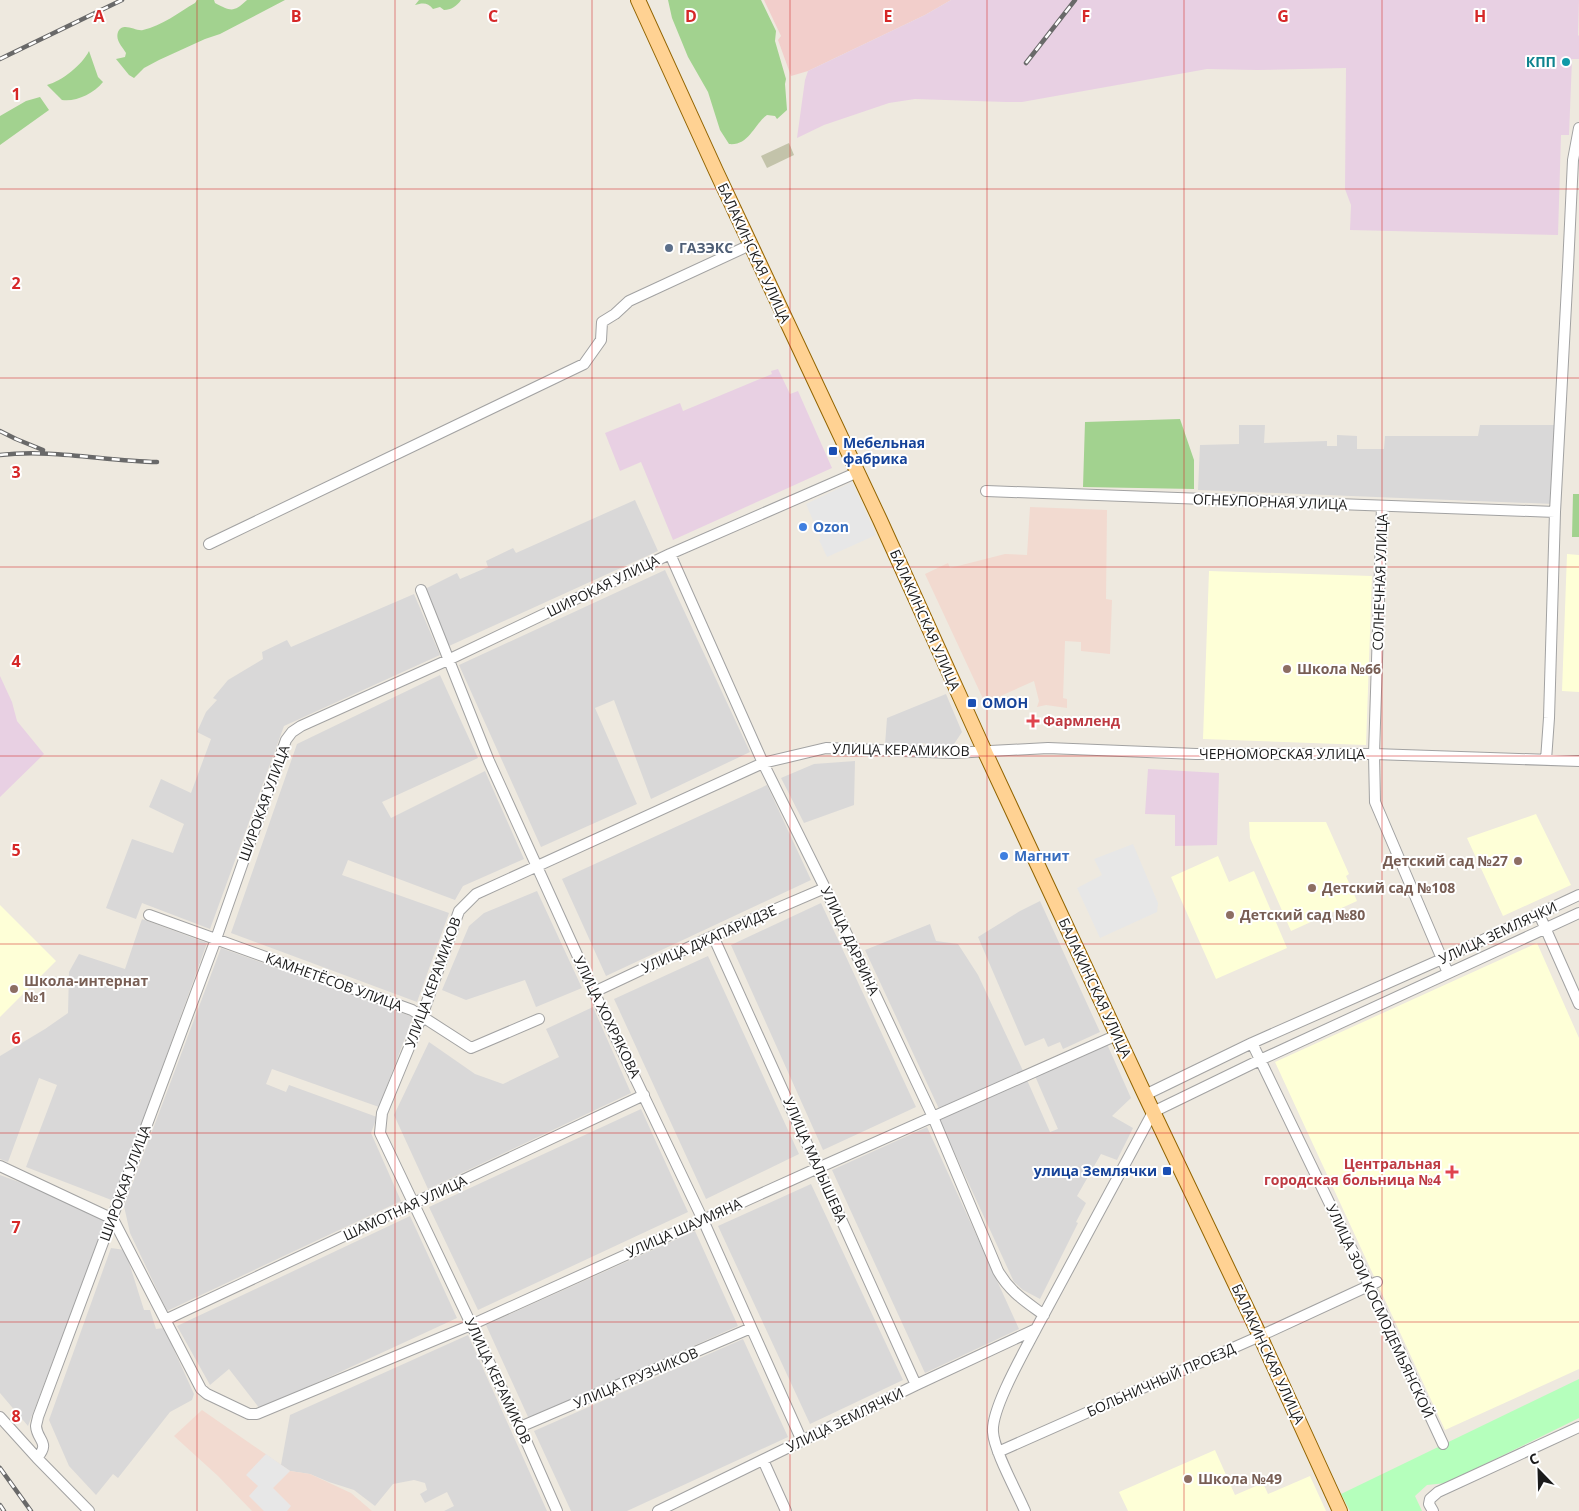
<svg xmlns="http://www.w3.org/2000/svg" width="1579" height="1511" font-family="'Open Sans',sans-serif">
<rect width="100%" height="100%" fill="#eee9df"/>
<path fill="#d9d8d8" d="M1239 425H1265L1264 443 1327 441V446H1337V435L1357 436V449H1384L1385 436H1478L1480 425H1558L1553 504 1198 490 1200 445 1239 444Z
M635 500 658 551 449 646 425 589 457 573 460 579 488 567 486 561 513 548 516 553Z
M665 570 750 752 651 799 614 700 595 708 637 804 541 847 459 665Z
M414 594 440 655 284 726 210 929 142 903 136 919 106 908 132 839 173 853 184 824 149 807 161 779 191 793 211 739 197 732 206 712 217 700 213 698 228 680 263 659 262 652 287 640 291 647Z
M440 675 478 758 382 802 391 818 485 771 524 859 463 886 455 900 348 860 342 875 449 913 417 1002 231 933 297 744Z
M946 694 962 732 952 747 921 743 920 747 885 745 887 718Z
M855 761 854 805 804 823 781 778 814 764Z
M767 785 811 880 606 976 562 879Z
M537 891 582 988 536 1007 525 980 466 1000 442 990 469 926 484 913Z
M1040 901 1100 1032 1063 1049 1060 1042 1048 1047 1044 1038 1025 1046 978 937 1020 911Z
M821 903 916 1107 823 1150 731 945Z
M142 919 207 943 114 1201 26 1167 57 1085 39 1078 8 1162 0 1159V1056L45 1029 68 1013 69 972 79 954 125 969Z
M930 924 936 941 958 944 978 975 1024 1073 940 1111 865 950Z
M221 948 413 1017 379 1107 272 1069 266 1084 286 1092 289 1085 377 1117 371 1133 401 1201 167 1311 130 1233 124 1206Z
M708 956 799 1154 706 1199 614 999Z
M593 1007 631 1093 428 1189 394 1115 429 1042 475 1074 503 1084 559 1057 546 1029Z
M1107 1044 1131 1098 1112 1116 1133 1128 1117 1160 1101 1154 1077 1196 1086 1203 1076 1222 1078 1223 1040 1299 1023 1290 1014 1282 939 1119 1027 1080 1050 1132 1058 1129 1035 1076Z
M641 1109 688 1212 478 1310 429 1207Z
M927 1127 1019 1329 925 1373 832 1170Z
M0 1175 109 1215 28 1426 0 1393Z
M811 1184 903 1380 810 1424 718 1226Z
M410 1216 457 1318 260 1409 229 1369 210 1385 177 1326Z
M695 1231 738 1326 529 1419 486 1325Z
M111 1248 125 1250 144 1310H150L156 1329 164 1328 194 1394 192 1400 170 1412 118 1478 113 1474 96 1495 69 1466 49 1420Z
M468 1335 547 1511H444L454 1506 447 1492 425 1503 420 1494 427 1490 425 1483 414 1480 393 1484 375 1506 354 1490 329 1482 310 1474 290 1471 281 1465 290 1415Z
M743 1339 788 1437 627 1511H571L534 1431Z"/>
<path fill="#f2cecb" d="M764 0H951L925 15 808 71 791 76 778 40 781 36Z"/>
<path fill="#e8d0e3" d="M951 0H1579L1578 35 1579 36V59H1572L1569 135H1561L1558 235 1350 230 1351 205 1345 189 1346 68 1257 70 1207 69 1022 102H1006L915 99 889 103 824 125 797 138 805 80 808 71 925 15Z
M778 369 790 394 798 391 832 468 673 540 641 462 620 471 605 433 680 403 683 411 772 374 771 371Z
M0 676 12 702 17 721 44 754 0 797Z
M1148 769 1219 773 1217 845 1175 846V815L1145 814Z"/>
<path fill="#feffd7" d="M1567 554 1579 555V692L1562 691Z
M1209 571 1372 576 1366 745 1203 739Z
M1536 814 1571 885 1503 916 1467 838Z
M1249 822H1326L1349 874 1346 876 1357 901 1291 931 1250 838Z
M1218 856 1229 882 1254 871 1287 948 1216 979 1171 877Z
M0 905 56 961 0 1017Z
M1537 943 1579 1038V1369L1445 1430 1275 1062Z
M1215 1450 1235 1495 1263 1483 1268 1494 1310 1476 1326 1511H1128L1119 1492Z"/>
<path fill="#f2dad0" d="M1030 507 1107 510 1106 599 1112 600 1110 654 1081 651V642L1065 641 1063 698 1067 699V708L1046 705 1037 707 1039 701 1034 681 985 703 925 574 948 563 950 568 1005 554 1027 555Z
M202 1410 290 1471 310 1474 351 1493 372 1511H252L218 1476 174 1436Z"/>
<path fill="#c3c3aa" d="M789 143 794 155 767 168 761 156Z"/>
<path fill="#a2d28f" d="M197 0H214L215 3C231 11 233 13 247 0H285L220 34 205 39 159 60 144 68 134 78 129 75 116 59 125 57 126 53C123 47 115 41 118 32 123 21 136 32 143 30 162 26 179 12 195 3Z
M419 0H461C457 6 451 10 444 10L440 7 433 9C428 2 422 3 415 5Z
M668 0H761L776 31 775 41 786 79 785 84 787 110 777 119 775 116 767 115C754 124 749 146 729 144L720 130 708 92 688 57 672 18Z
M89 51 98 77 103 82C93 94 76 102 62 100L47 85C62 81 82 65 89 51Z
M40 97 49 110 0 145V116L26 101Z
M1180 419 1194 460V489L1083 487 1085 422Z
M1573 494H1579V537H1572Z"/>
<path fill="#b5ffbc" d="M1579 1379V1418L1446 1483 1427 1485 1415 1496 1422 1511H1350L1341 1494Z"/>
<path fill="#e7e7e7" d="M852 482 876 535 827 557 819 540 821 539 806 504Z
M1133 844 1158 903 1157 912 1100 938 1077 888 1102 875 1094 859Z
M266 1454 290 1471 273 1488 291 1506 287 1511H264L249 1496 258 1486 246 1475Z"/>
<g fill="none" stroke-linecap="round" stroke-linejoin="round">
<g stroke="#a2a2a2" stroke-width="12">
<path id="minor" d="M986 491 1555 512
M1382 506 1374 754 1375 802 1448 973
M209 544 584 364 601 340 602 322 615 314 629 301 750 245
M670 554 763 763 825 888 933 1117 998 1271C1010 1292 1025 1301 1044 1315
M421 590 489 761 594 992 703 1220 802 1441
M1546 760 1549 718 1555 512 1568 267 1573 160 1579 128
M1539 914 1579 1004
M149 915 412 1010 471 1048 539 1019
M713 936 916 1385
M594 992 713 936 825 888
M1252 1043 1369 1285 1443 1444
M1145 1095 1252 1043 1442 959 1579 895
M0 1166 113 1219 201 1389 207 1394 249 1414H257L471 1325 818 1168 1117 1035
M165 1320 644 1095
M0 1417 37 1458 89 1511
M520 1427 751 1328
M998 1452 1260 1336 1377 1282
M37 1458C51 1442 37 1441 36 1426 36 1425 38 1418 38 1417L216 939 286 740 292 732 301 726 448 660 670 554 858 472
M763 1460 786 1511
M557 1511 520 1427 380 1133 382 1113 422 1016 459 911 476 894 763 763 826 748 953 753 1048 748 1196 754H1374L1579 761
M658 1511 916 1385 1036 1329 1153 1112 1260 1060 1579 913
M1025 1511C1017 1492 994 1451 993 1432 991 1409 1024 1352 1036 1329
M1433 1511 1429 1504 1430 1499 1438 1492 1579 1427"/>
</g>
<g stroke="#926400" stroke-width="16">
<path id="major" d="M638 0 716 171 880 520 985 752 1145 1095 1260 1336 1340 1511"/>
</g>
<use href="#minor" stroke="#fff" stroke-width="10"/>
<use href="#major" stroke="#ffd293" stroke-width="14"/>
<g stroke="#696969" stroke-width="4.5">
<path id="rail" d="M0 59 122 0
M1026 63 1075 0
M0 431 16 439 43 450
M0 455C52 449 105 461 157 462
M0 1468 31 1511
M0 1505 4 1511"/>
</g>
<use href="#rail" stroke="#fff" stroke-width="2.5" stroke-dasharray="8" stroke-linecap="butt"/>
</g>
<path fill="none" stroke="#d62828" stroke-width="1" stroke-opacity="0.55" d="M197 0V1511M395 0V1511M592 0V1511M790 0V1511M987 0V1511M1184 0V1511M1382 0V1511M0 189H1579M0 378H1579M0 567H1579M0 756H1579M0 944H1579M0 1133H1579M0 1322H1579"/>
<circle fill="#0f9aa8" stroke="#fff" stroke-width="2" cx="1566" cy="62" r="5"/>
<circle fill="#5c6f8a" stroke="#fff" stroke-width="2" cx="669" cy="248" r="5"/>
<g fill="#1a4fb4" stroke="#fff" stroke-width="2">
<rect x="828" y="446" width="10" height="10" rx="2.5"/>
<rect x="967" y="698" width="10" height="10" rx="2.5"/>
<rect x="1162" y="1166" width="10" height="10" rx="2.5"/>
</g>
<g fill="#3f7fe0" stroke="#fff" stroke-width="2">
<circle cx="803" cy="527" r="5"/>
<circle cx="1004" cy="856" r="5"/>
</g>
<g fill="#8d6e63" stroke="#fff" stroke-width="2">
<circle cx="1287" cy="669" r="5"/>
<circle cx="1518" cy="861" r="5"/>
<circle cx="1312" cy="888" r="5"/>
<circle cx="1230" cy="915" r="5"/>
<circle cx="14" cy="989" r="5"/>
<circle cx="1188" cy="1479" r="5"/>
</g>
<g fill="#e0444e" stroke="#fff" stroke-width="2">
<path d="M1030.5 713.5h5v5h5v5h-5v5h-5v-5h-5v-5h5z"/>
<path d="M1449.5 1164.5h5v5h5v5h-5v5h-5v-5h-5v-5h5z"/>
</g>
<g text-anchor="middle" stroke-width="4" stroke-linejoin="round" paint-order="stroke">
<g font-size="14" font-weight="bold" fill="#0d838f" stroke="#fff" text-anchor="end">
<text x="1556" y="67">КПП</text>
</g>
<g font-size="14" font-weight="bold" fill="#4e5e75" stroke="#fff" text-anchor="start">
<text x="679" y="253">ГАЗЭКС</text>
</g>
<g font-size="14" fill="#1b1b1b" stroke="#fff">
<text transform="translate(754 253) rotate(65)" y="5">БАЛАКИНСКАЯ УЛИЦА</text>
<text transform="translate(1270 502) rotate(2)" y="5">ОГНЕУПОРНАЯ УЛИЦА</text>
<text transform="translate(1380 582) rotate(-88)" y="5">СОЛНЕЧНАЯ УЛИЦА</text>
<text transform="translate(603 586) rotate(-26)" y="5">ШИРОКАЯ УЛИЦА</text>
<text transform="translate(925 620) rotate(66)" y="5">БАЛАКИНСКАЯ УЛИЦА</text>
<text transform="translate(901 750) rotate(1)" y="5">УЛИЦА КЕРАМИКОВ</text>
<text x="1282" y="759">ЧЕРНОМОРСКАЯ УЛИЦА</text>
<text transform="translate(264 803) rotate(-70)" y="5">ШИРОКАЯ УЛИЦА</text>
<text transform="translate(1498 933) rotate(-25)" y="5">УЛИЦА ЗЕМЛЯЧКИ</text>
<text transform="translate(709 939) rotate(-24)" y="5">УЛИЦА ДЖАПАРИДЗЕ</text>
<text transform="translate(850 941) rotate(65)" y="5">УЛИЦА ДАРВИНА</text>
<text transform="translate(334 982) rotate(20)" y="5">КАМНЕТЁСОВ УЛИЦА</text>
<text transform="translate(433 982) rotate(-70)" y="5">УЛИЦА КЕРАМИКОВ</text>
<text transform="translate(1095 988) rotate(65)" y="5">БАЛАКИНСКАЯ УЛИЦА</text>
<text transform="translate(607 1017) rotate(64)" y="5">УЛИЦА ХОХРЯКОВА</text>
<text transform="translate(815 1160) rotate(66)" y="5">УЛИЦА МАЛЫШЕВА</text>
<text transform="translate(125 1183) rotate(-70)" y="5">ШИРОКАЯ УЛИЦА</text>
<text transform="translate(405 1208) rotate(-25)" y="5">ШАМОТНАЯ УЛИЦА</text>
<text transform="translate(684 1228) rotate(-24)" y="5">УЛИЦА ШАУМЯНА</text>
<text transform="translate(1380 1311) rotate(65)" y="5">УЛИЦА ЗОИ КОСМОДЕМЬЯНСКОЙ</text>
<text transform="translate(1268 1354) rotate(65)" y="5">БАЛАКИНСКАЯ УЛИЦА</text>
<text transform="translate(636 1378) rotate(-23)" y="5">УЛИЦА ГРУЗЧИКОВ</text>
<text transform="translate(1161 1380) rotate(-24)" y="5">БОЛЬНИЧНЫЙ ПРОЕЗД</text>
<text transform="translate(498 1381) rotate(65)" y="5">УЛИЦА КЕРАМИКОВ</text>
<text transform="translate(845 1420) rotate(-26)" y="5">УЛИЦА ЗЕМЛЯЧКИ</text>
</g>
<g font-size="14" font-weight="bold" fill="#164399" stroke="#fff" text-anchor="start">
<text x="843" y="448">Мебельная<tspan x="843" dy="16">фабрика</tspan></text>
<text x="982" y="708">ОМОН</text>
<text x="1157" y="1176" text-anchor="end">улица Землячки</text>
</g>
<g font-size="14" font-weight="bold" fill="#366cbe" stroke="#fff" text-anchor="start">
<text x="813" y="532">Ozon</text>
<text x="1014" y="861">Магнит</text>
</g>
<g font-size="14" font-weight="bold" fill="#785e54" stroke="#fff" text-anchor="start">
<text x="1297" y="674">Школа №66</text>
<text x="1508" y="866" text-anchor="end">Детский сад №27</text>
<text x="1322" y="893">Детский сад №108</text>
<text x="1240" y="920">Детский сад №80</text>
<text x="24" y="986">Школа-интернат<tspan x="24" dy="16">№1</tspan></text>
<text x="1198" y="1484">Школа №49</text>
</g>
<g font-size="14" font-weight="bold" fill="#be3a42" stroke="#fff" text-anchor="start">
<text x="1043" y="726">Фармленд</text>
<text x="1441" y="1169" text-anchor="end">Центральная<tspan x="1441" dy="16">городская больница №4</tspan></text>
</g>
</g>
<g font-size="16" text-anchor="middle" font-weight="bold" fill="#d62828" stroke="#fff" stroke-width="4" stroke-linejoin="round" paint-order="stroke">
<text x="99" y="22">A</text>
<text x="296" y="22">B</text>
<text x="493" y="22">C</text>
<text x="691" y="22">D</text>
<text x="888" y="22">E</text>
<text x="1086" y="22">F</text>
<text x="1283" y="22">G</text>
<text x="1480" y="22">H</text>
<text x="16" y="100">1</text>
<text x="16" y="289">2</text>
<text x="16" y="478">3</text>
<text x="16" y="667">4</text>
<text x="16" y="856">5</text>
<text x="16" y="1044">6</text>
<text x="16" y="1233">7</text>
<text x="16" y="1422">8</text>
</g>
<g transform="translate(1539 1471) rotate(337)" stroke="#ffffff" stroke-width="4" paint-order="stroke">
<path d="M0-4L9 19L0 12L-9 19Z" fill="#1b1b1b"/>
<text y="-8" font-size="14" font-weight="bold" text-anchor="middle" fill="#1b1b1b">С</text>
</g>
</svg>
